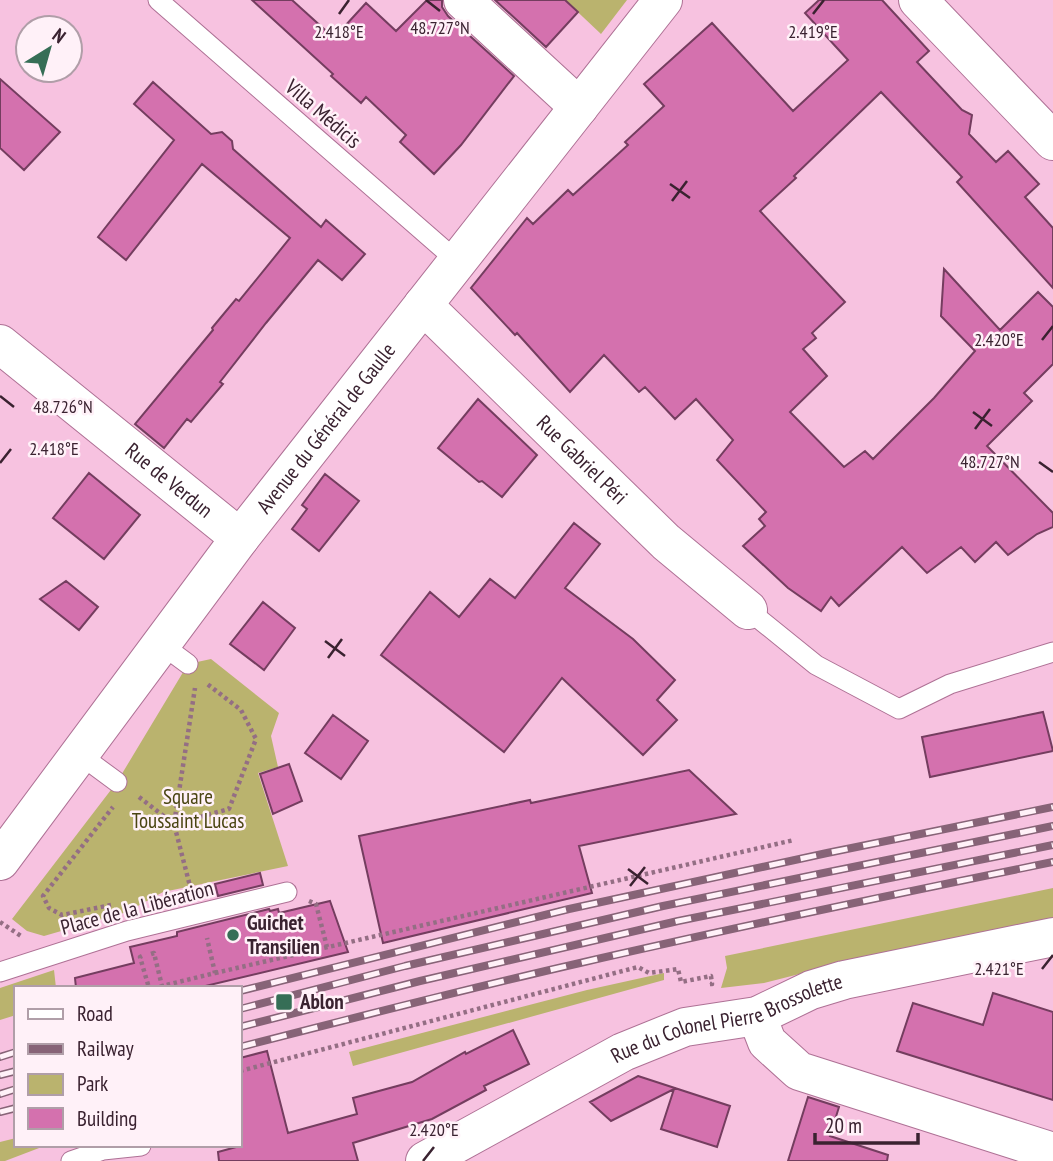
<svg xmlns="http://www.w3.org/2000/svg" width="1053" height="1161" font-family="'PT Sans Narrow',sans-serif">
<rect width="100%" height="100%" fill="#f7c2e0"/>
<path fill="#bab36e" d="M565 0H627L601 34Z
M211 659 279 713 271 736 278 767 258 773 288 866 163 892 127 912 44 936 27 931 12 919 117 782 188 664Z
M1053 888V920L831 966 764 983 721 988 727 968 725 956Z
M54 970 56 988H16V1015L0 1020V988Z
M664 973V980L353 1066 349 1052 587 990Z
M16 1138V1145H47L5 1161H0V1142Z"/>
<path fill="#d471ae" stroke="#743d5f" stroke-width="2" d="M252 0H292L334 38 366 3 396 31 427 0H442V7L448 16 514 76 461 145 434 174 400 142 406 135 366 97 361 103 331 76 333 74Z
M495 0H565L578 12 546 47Z
M819 0H882L929 51 917 62 962 110 972 115 969 134 996 162 1008 151 1039 184 1025 197 1053 228V288L957 182 962 177 881 92 794 176 796 178 760 211 845 302 812 333 816 338 803 349 827 376 790 412 844 467 865 451 873 459 934 398 975 351 941 316 944 269 1000 330 1038 292 1053 307V364L1024 393 1032 401 987 446 1053 513V527L1037 534 1008 555 996 542 975 562 961 547 927 573 902 547 839 606 831 597 821 611 788 588 743 546 765 526 759 519 766 512 717 460 733 440 696 399 675 419 645 387 639 392 604 355 570 392 517 333 515 335 471 288 527 218 533 224 568 190 573 195 628 145 625 142 664 106 644 84 712 23 793 111 848 60 805 13Z
M0 79 60 132 24 170 0 148Z
M153 82 211 134 222 132 232 141 233 149 321 227 326 220 365 254 342 280 318 260 266 323 220 382 223 384 191 422 187 419 164 448 135 424 213 330 212 328 236 299 239 301 290 238 202 164 126 260 98 237 174 140 134 104Z
M478 399 537 455 502 497 482 481 479 482 438 448Z
M89 473 140 515 104 559 53 518Z
M325 474 359 501 319 551 292 529 307 509 302 505Z
M574 523 600 544 565 588 633 639 675 680 657 700 677 720 643 755 562 678 504 752 381 655 430 592 459 617 490 579 515 598Z
M66 581 98 607 79 630 40 599Z
M263 602 295 628 264 670 230 644Z
M1043 712 1053 751 930 777 922 737Z
M333 715 368 741 341 779 305 753Z
M289 764 302 801 273 814 260 774Z
M689 770 736 814 579 846 592 893 383 943 359 836 530 800 531 803Z
M260 873 263 885 218 896 215 884Z
M330 901 348 952 197 988H76L75 978 134 963 130 947 177 936V932L269 909 270 911 278 909 279 913Z
M993 993 1053 1012V1100L897 1051 913 1003 983 1025Z
M513 1030 529 1064 484 1086 486 1090 432 1119 353 1143 358 1161H219L218 1152 240 1146V1058L267 1051 288 1133 357 1114 353 1098 412 1082 465 1052 466 1054Z
M638 1076 730 1106 717 1147 661 1129 674 1089 611 1121 590 1102Z
M808 1097 839 1107 830 1136 888 1155 887 1161H788Z"/>
<g fill="none" stroke-linecap="round" stroke-linejoin="round">
<g stroke="#ae7195" stroke-width="21">
<path id="lane" d="M158 0 457 261
M748 610 816 665 899 709 950 684 1053 652
M161 644 188 664
M79 754 117 782
M0 972 127 931 287 892
M71 1161 103 1150 141 1146"/>
</g>
<g stroke="#ae7195" stroke-width="40">
<g id="street">
<path d="M463 0 579 107"/>
<path d="M918 0 1053 141"/>
<path id="s1" d="M423 305 666 542 748 610"/>
<path id="s2" d="M0 344 240 538"/>
<path d="M757 1016 767 1042 799 1071 1053 1152"/>
<path id="s3" d="M425 1161 623 1052 685 1027 757 1016 811 990 844 980 1053 937"/>
</g>
</g>
<g stroke="#ae7195" stroke-width="40">
<g id="secondary">
<path id="s4" d="M0 861 240 538 663 0"/>
</g>
</g>
<path stroke="#946e84" stroke-width="4.5" stroke-dasharray="3.5 3.5" stroke-linecap="butt" d="M139 797 174 824
M174 824 229 809 256 739 241 710 206 683
M191 890 174 824 195 688
M309 901 316 904 327 947
M111 905 62 915 49 908 43 896 113 807
M0 922 21 936
M151 954 154 953 162 986 215 973 207 938
M142 956 140 957 149 988
M215 973 794 840
M240 1071 638 967 649 973 678 969 681 982 711 976 712 984H710"/>
<use href="#lane" stroke="#fff" stroke-width="19"/>
<use href="#street" stroke="#fff" stroke-width="38"/>
<use href="#secondary" stroke="#fff" stroke-width="38"/>
<g stroke="#876377" stroke-width="8">
<path id="rail" d="M240 991 569 909 827 853 1053 807
M240 1009 405 966 663 906 1053 826
M240 1027 420 981 678 921 1053 845
M240 1047C353 1018 466 989 580 963 737 927 895 894 1053 862
M0 1057 16 1052
M0 1075 16 1071
M0 1094 16 1089
M0 1112 16 1108"/>
</g>
<use href="#rail" stroke="#fff1f8" stroke-width="5" stroke-dasharray="16" stroke-linecap="butt"/>
</g>
<path fill="none" stroke="#3a2230" stroke-width="2.5" d="M426 0 440 11M339 14 349 0M813 14 824 0M670 184 690 198M672 201 687 181M1042 340 1053 326M0 396 14 407M973 412 992 426M975 429 990 409M1039 462 1053 472M0 463 11 449M325 641 345 656M328 658 342 639M628 869 648 884M630 886 645 867M1042 969 1053 955M423 1161 434 1147"/>
<g fill="#366e56" stroke="#fff1f8" stroke-width="2.5">
<circle cx="233" cy="935" r="7"/>
<rect x="275" y="993" width="18" height="18" rx="3.5"/>
</g>
<g text-anchor="middle" stroke-width="5" stroke-linejoin="round" paint-order="stroke">
<g font-size="21" fill="#3a2230" stroke="#fff1f8">
<text transform="translate(323 114) rotate(41)" y="7">Villa Médicis</text>
<text dy="7" stroke="none"><textPath href="#s4" startOffset="542">Avenue du Général de Gaulle</textPath></text>
<text dy="7" stroke="none"><textPath href="#s1" startOffset="222">Rue Gabriel Péri</textPath></text>
<text dy="7" stroke="none"><textPath href="#s2" startOffset="217">Rue de Verdun</textPath></text>
<text transform="translate(137 908) rotate(-15)" y="7">Place de la Libération</text>
<text dy="7" stroke="none"><textPath href="#s3" startOffset="336">Rue du Colonel Pierre Brossolette</textPath></text>
</g>
<g font-size="21" fill="#4a4512" stroke="#fff1f8">
<text x="188" y="804">Square<tspan x="188" dy="24">Toussaint Lucas</tspan></text>
</g>
<g font-size="21" font-weight="bold" fill="#3a2230" stroke="#fff1f8" text-anchor="start">
<text x="247" y="930">Guichet<tspan x="247" dy="24">Transilien</tspan></text>
<text x="300" y="1009">Ablon</text>
</g>
</g>
<g font-size="18" text-anchor="middle" fill="#3a2230" stroke="#fff1f8" stroke-width="5" stroke-linejoin="round" paint-order="stroke">
<text x="440" y="34">48.727°N</text>
<text x="339" y="38">2.418°E</text>
<text x="813" y="38">2.419°E</text>
<text x="999" y="346">2.420°E</text>
<text x="63" y="413">48.726°N</text>
<text x="54" y="455">2.418°E</text>
<text x="990" y="468">48.727°N</text>
<text x="999" y="975">2.421°E</text>
<text x="434" y="1136">2.420°E</text>
</g>
<rect x="14" y="986" width="228" height="161" fill="#fff1f8" stroke="#b09ea8" stroke-width="2"/>
<rect x="28" y="1009" width="35" height="10" fill="#ffffff" stroke="#b09ea8" stroke-width="2"/>
<text x="77" y="1021" font-size="21" fill="#3a2230">Road</text>
<rect x="28" y="1044" width="35" height="10" fill="#876377" stroke="#b09ea8" stroke-width="2"/>
<text x="77" y="1056" font-size="21" fill="#3a2230">Railway</text>
<rect x="28" y="1074" width="35" height="21" fill="#bab36e" stroke="#b09ea8" stroke-width="2"/>
<text x="77" y="1091" font-size="21" fill="#3a2230">Park</text>
<rect x="28" y="1108" width="35" height="21" fill="#d471ae" stroke="#b09ea8" stroke-width="2"/>
<text x="77" y="1126" font-size="21" fill="#3a2230">Building</text>
<g transform="translate(49 49) rotate(37)"><circle r="33" fill="#fff1f8" stroke="#b09ea8" stroke-width="2"/>
<path d="M0-5L12 26L0 18L-12 26Z" fill="#366e56"/>
<text y="-10" font-size="19" font-weight="bold" text-anchor="middle" fill="#3a2230">N</text>
</g>
<path d="M815 1133v10h103v-10" fill="none" stroke="#3a2230" stroke-width="3.5"/>
<text x="825" y="1133" font-size="21" fill="#3a2230" stroke="#fff1f8" stroke-width="5" paint-order="stroke">20 m</text>
</svg>
